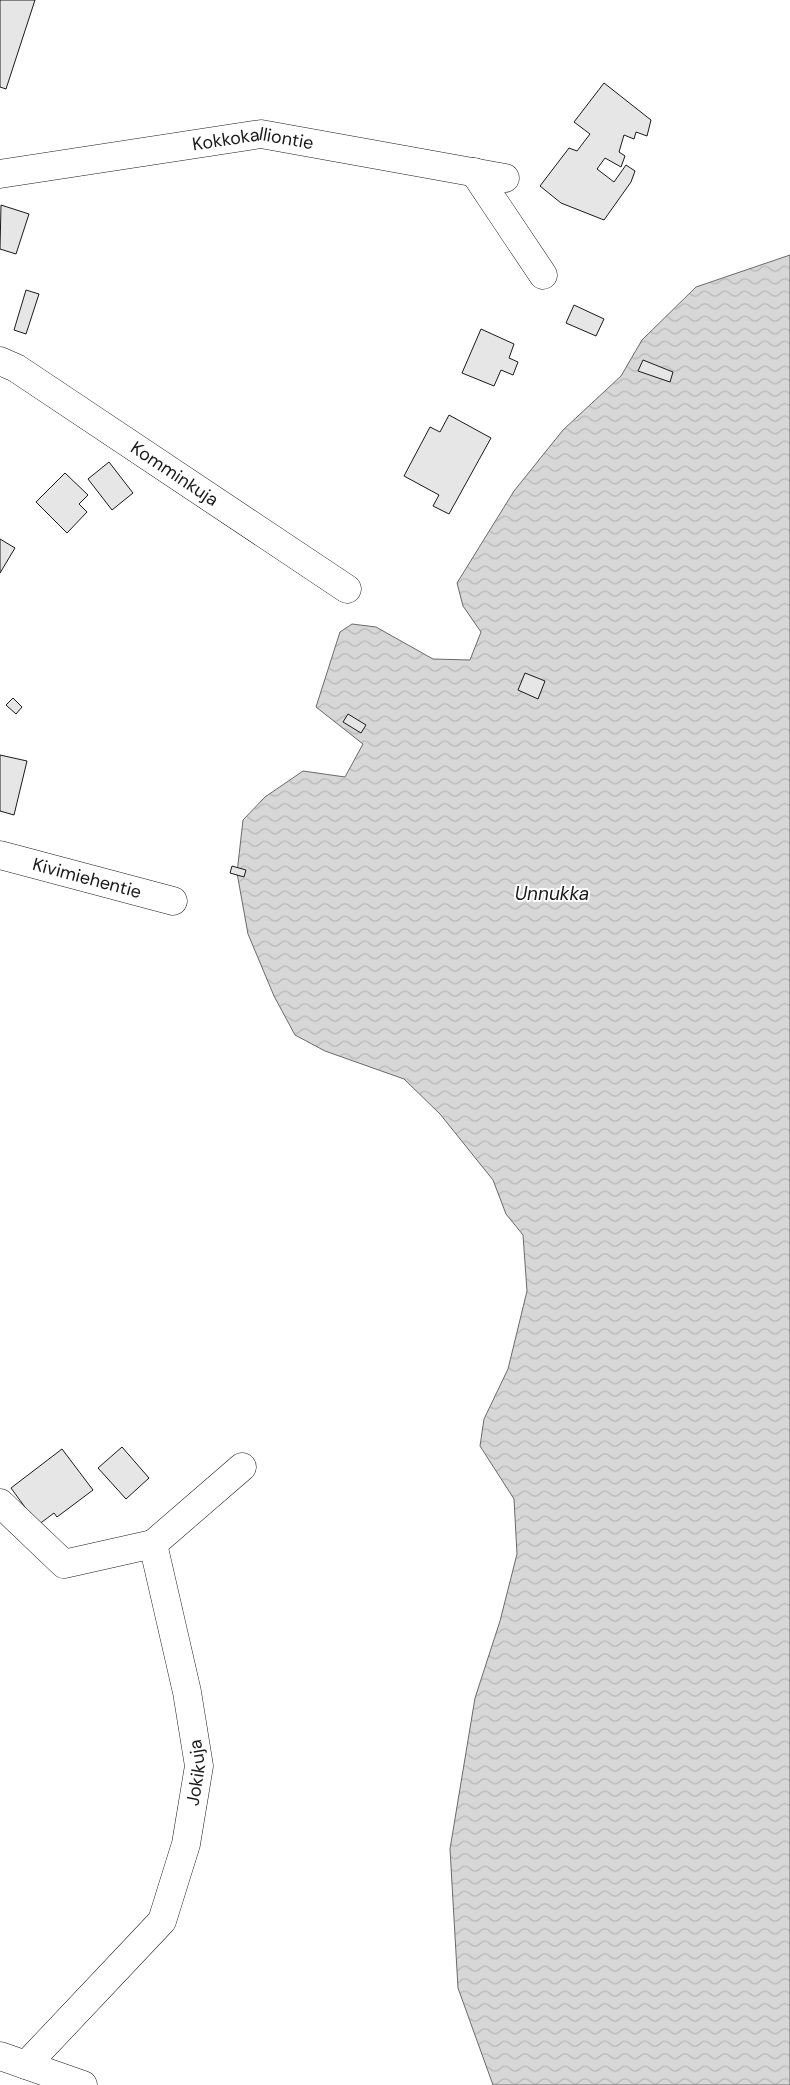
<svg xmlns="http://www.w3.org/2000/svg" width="790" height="2085" font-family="'DM Sans',sans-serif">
<defs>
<pattern id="water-waves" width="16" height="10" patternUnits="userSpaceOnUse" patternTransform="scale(1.25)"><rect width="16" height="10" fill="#d7d7d7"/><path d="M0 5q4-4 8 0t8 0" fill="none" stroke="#b8b8b8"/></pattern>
</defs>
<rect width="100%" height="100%" fill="#fff"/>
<path fill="url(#water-waves)" stroke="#6a6a6a" d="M790 255V2085H493L458 1988 450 1849 475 1698 500 1621 517 1554 514 1499 480 1446 484 1419 508 1369 527 1291 523 1235 506 1214 493 1180 440 1114 404 1079 325 1051 295 1035 274 996 248 934 237 873 243 820 265 797 303 771 345 777 363 744 316 707 340 632 352 624 376 627 433 659 470 660 481 632 463 606 457 583 514 491 563 430 621 376 642 340 696 287Z"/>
<path fill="#e6e6e6" stroke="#1a1a1a" d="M0 0H35L6 89 0 87Z
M604 83 651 120 647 136 636 132 634 139 624 135 619 152 625 156 621 167 605 158 597 169 614 182 626 165 635 171 631 182 604 220 561 203 540 186 569 148 577 151 590 134 574 122Z
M1 205 29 214 16 254 0 249Z
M26 290 39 294 26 334 14 330Z
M574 305 604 319 596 336 566 323Z
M481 329 514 344 509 358 518 362 513 375 501 370 494 386 462 373Z
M643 360 673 372 670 382 638 371Z
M449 415 491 438 449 514 433 506 439 495 404 476 430 427 440 432Z
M109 462 133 493 112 510 88 479Z
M65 473 88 495 79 504 87 512 67 533 36 502Z
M0 539 15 548 0 573Z
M525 673 545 681 538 699 518 690Z
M13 698 22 707 16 714 6 705Z
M348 714 366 725 361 733 343 722Z
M0 755 27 761 14 815 0 811Z
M232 866 246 870 244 877 230 873Z
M122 1447 149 1478 126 1499 98 1468Z
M62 1449 93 1490 57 1517 54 1513 38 1525 11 1488Z"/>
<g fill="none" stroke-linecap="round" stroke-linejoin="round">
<g stroke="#1a1a1a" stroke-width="29">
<g id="minor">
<path d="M474 172 543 275"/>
<path id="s1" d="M0 174 261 134 505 178"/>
<path id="s2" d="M0 361 16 368 347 589"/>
<path id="s3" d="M0 855 173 901"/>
<path d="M0 1503 64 1564 153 1544"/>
<path d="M0 2056 83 2085"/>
<path id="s4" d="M26 2065 162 1921 186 1844 199 1766 187 1692 153 1544 242 1467"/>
</g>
</g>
<use href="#minor" stroke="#fff" stroke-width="28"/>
</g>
<g text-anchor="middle" stroke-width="4" stroke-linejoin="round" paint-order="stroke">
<g font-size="18" fill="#1a1a1a" stroke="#fff">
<text dy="6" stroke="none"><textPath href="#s1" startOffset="256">Kokkokalliontie</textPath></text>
<text dy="6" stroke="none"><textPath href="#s2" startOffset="208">Komminkuja</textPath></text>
<text dy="6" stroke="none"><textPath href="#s3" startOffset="90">Kivimiehentie</textPath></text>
<text dy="6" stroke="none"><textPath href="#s4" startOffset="351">Jokikuja</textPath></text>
</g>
<g font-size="19" font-style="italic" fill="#1a1a1a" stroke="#fff">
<text x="552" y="900">Unnukka</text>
</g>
</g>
</svg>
